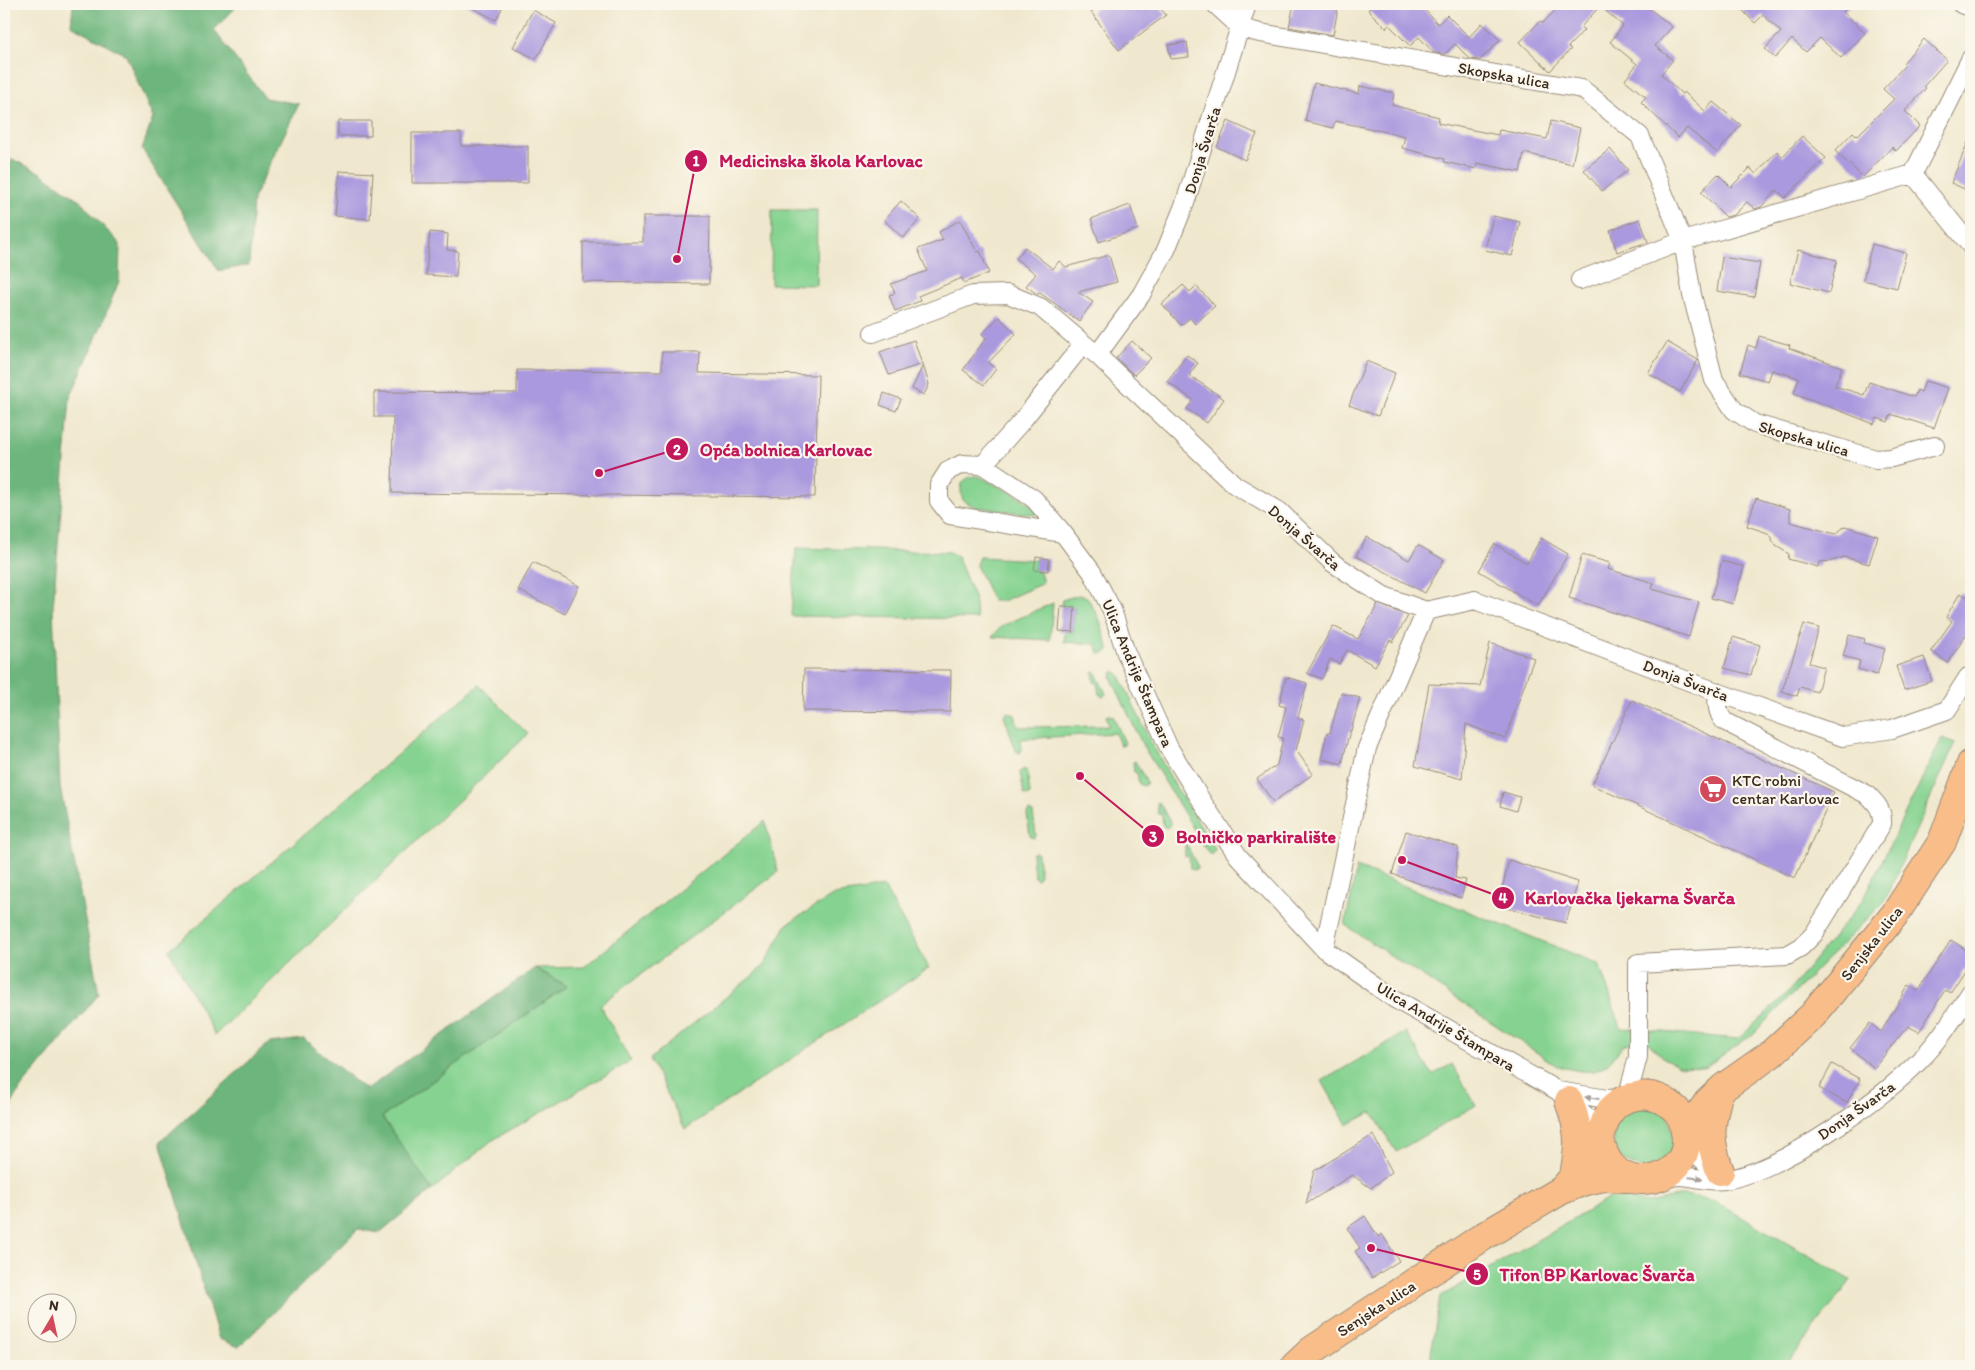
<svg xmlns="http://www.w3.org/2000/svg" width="1975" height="1370" font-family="Itim,sans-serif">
<rect width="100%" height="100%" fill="#fbf7ec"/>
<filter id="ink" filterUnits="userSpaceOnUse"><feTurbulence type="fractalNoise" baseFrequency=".02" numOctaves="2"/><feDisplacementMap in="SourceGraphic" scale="10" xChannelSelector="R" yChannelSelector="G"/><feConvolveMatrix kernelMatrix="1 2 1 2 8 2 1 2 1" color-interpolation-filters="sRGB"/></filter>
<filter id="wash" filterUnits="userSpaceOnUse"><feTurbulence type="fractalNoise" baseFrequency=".0096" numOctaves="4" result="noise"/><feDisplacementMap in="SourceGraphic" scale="20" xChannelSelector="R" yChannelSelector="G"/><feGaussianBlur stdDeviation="1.12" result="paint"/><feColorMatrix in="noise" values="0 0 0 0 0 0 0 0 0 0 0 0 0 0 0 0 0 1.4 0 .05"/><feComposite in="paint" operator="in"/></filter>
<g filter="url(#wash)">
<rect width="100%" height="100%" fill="#f0e8ce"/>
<path fill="#86d391" stroke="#607e58" d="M772 210H817L816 285 771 284Z
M978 476 1018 496 1035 508 1037 515 974 507 963 500C958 485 962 477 978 476Z
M796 548 949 552 957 556 974 597 977 619 791 616Z
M979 557 1036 560 1035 570 1040 572 1043 583 1003 601H993L976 565Z
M1079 595 1087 597 1099 618 1109 650 1104 654 1099 653 1096 644 1064 642 1065 631 1073 632 1075 608 1061 606 1062 600Z
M1053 603 1050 640 992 637 1002 626Z
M1095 671 1106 694 1103 697 1099 694 1097 683 1094 682 1093 672Z
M1114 671 1119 674 1151 742 1178 791 1215 849 1213 854H1209L1143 746 1111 677Z
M479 685 528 734 215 1035 169 950Z
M1007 712 1015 715 1018 727 1109 726 1106 716 1109 715 1113 716 1125 743 1123 746 1120 745 1115 733 1021 739 1022 749 1020 753 1016 751 1004 715Z
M1942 738 1955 743 1884 902 1753 1034 1704 1068 1681 1067 1664 1058 1647 1042 1624 1044C1600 1076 1595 1075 1557 1066L1345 925 1357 867 1599 964 1621 1028 1738 1039 1786 995 1863 900Z
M1135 761 1147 783 1143 786 1139 784 1137 773 1134 772 1133 762Z
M1023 769 1027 771 1030 794 1027 796 1024 794 1020 772Z
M1159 802 1171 824 1167 828 1163 826 1162 814H1158L1157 803Z
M1029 811 1033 813 1036 836 1034 838 1030 836 1027 814Z
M765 821 778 872 600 1005 631 1061 491 1141 432 1190 382 1117 567 986 535 968 584 967Z
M1186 844 1198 867 1194 870 1190 868 1189 856H1185V846Z
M1035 852 1038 854 1040 876 1037 879 1034 877 1032 854Z
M884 887 929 968 685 1129 650 1059 763 967 787 924 834 895Z
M1406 1032 1432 1075 1452 1064 1476 1105 1396 1152 1372 1112 1347 1125 1322 1081Z
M1635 1105 1666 1113 1676 1143 1665 1163 1644 1170 1616 1157 1612 1126Z
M1684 1195 1712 1200 1851 1280 1786 1366H1432L1431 1353 1440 1297 1613 1196 1649 1203Z"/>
<path fill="#6cb57b" stroke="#54704c" d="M75 4H239L214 30 265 98 299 104 253 199 249 265 219 271 142 149 153 118 126 55 71 25 73 5Z
M12 159 39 172 79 200 120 244 119 281 99 331 70 398 53 607 60 787 99 994 21 1088 4 1118V219L5 179Z
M535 968 567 986 382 1117 432 1190 379 1233 358 1229 239 1347 219 1339 160 1142 269 1043 304 1039 366 1090Z"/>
<g id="blocks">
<path fill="#aa99de" d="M465 4H504L496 20Z
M1102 4H1157L1166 15 1119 50 1091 12Z
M1294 4H1319L1338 8 1333 35 1289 27Z
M1375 4H1419L1438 24 1447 15 1469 37 1482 23 1500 40 1480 60 1470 59 1455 44 1445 54 1434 53 1419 37 1410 46 1389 25 1386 28 1368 10Z
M1561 4H1644L1672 27 1655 46 1673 60 1661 74 1682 94 1684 92 1705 111 1713 102 1741 125 1717 153 1687 128 1678 138 1641 102 1646 97 1625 80 1637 64 1610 42 1623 26 1600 6 1581 27 1584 30 1568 47 1571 49 1550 71 1520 42 1540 21 1543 23Z
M1736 4H1851L1843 12 1865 33 1841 58 1820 38 1806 52 1792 39 1775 58 1765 49 1781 32 1763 15 1755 23Z
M533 10 556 23 536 59 513 47Z
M1924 39 1947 60 1924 86 1926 88 1905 111 1920 126 1896 151 1892 147 1863 177 1835 151 1853 132 1857 136 1894 99 1883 89 1905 65 1903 63Z
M1187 42 1189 57 1171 59 1168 45Z
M1314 83 1359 94 1360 86 1394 93 1392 105 1439 117 1438 123 1498 135 1499 130 1547 139 1551 121 1580 128 1572 164 1524 153 1520 172 1477 163 1476 169 1444 162 1445 159 1402 148 1405 136 1335 121 1333 128 1305 121Z
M338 121H371V136H338Z
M1228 121 1257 134 1245 160 1217 147Z
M412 133H461V146H528V183H412Z
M1971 135V192L1951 183Z
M1802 136 1826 158 1785 198 1777 190 1761 207 1755 209 1747 202 1734 215 1726 217 1701 192 1718 174 1731 187 1750 168 1756 174 1777 151 1782 157Z
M1610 149 1628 170 1602 191 1584 170Z
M339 171 373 173 370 219 335 216Z
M901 201 920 219 903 238 884 220Z
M1130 205 1138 229 1099 242 1091 219Z
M643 216H710L709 284 583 282V242H643Z
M1493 216 1520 222 1512 256 1485 250Z
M1640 219 1648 242 1617 252 1610 230Z
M960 220 977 252 980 251 989 273 964 283 962 278 918 296 920 301 895 311 889 295 895 293 891 284 927 271 918 249 943 240 939 232Z
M430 232 448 234 447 250 458 251 456 277 426 275Z
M1872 244 1906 253 1897 288 1863 280Z
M1025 247 1053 269 1059 261 1066 267 1109 255 1117 282 1078 292 1093 302 1079 321 1040 293 1037 294 1026 286 1036 274 1016 259Z
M1798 250 1837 260 1829 293 1790 283Z
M1722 257 1760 263 1754 297 1717 291Z
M1183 285 1190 292 1196 286 1215 306 1195 324 1190 318 1181 325 1162 304Z
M999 317 1016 334 988 363 996 369 984 385 963 370 986 338 982 334Z
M1759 336 1790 345 1789 348 1842 367 1835 386 1864 395 1869 382 1914 397 1917 390 1921 392 1925 381 1948 388 1934 428 1891 414 1888 422 1877 418 1874 424 1794 393 1799 378 1772 370 1768 381 1740 373 1748 345 1756 348Z
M914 340 922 364 889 375 880 352Z
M1132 341 1151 358 1134 375 1116 358Z
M1667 342 1698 360 1680 392 1648 373Z
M662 352H700L699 373 818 375 815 497 392 493 393 417H374V392L517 393V370L662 371Z
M1187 355 1198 363 1189 375 1224 399 1207 423 1187 409 1193 400 1167 381Z
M1366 361 1395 373 1378 416 1349 405Z
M923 365 929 384 924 395 912 389Z
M884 393 901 399 896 411 880 405Z
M1756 498 1790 509V522L1836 534 1845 526 1878 536 1869 564 1844 557 1832 561 1820 562 1818 567 1788 559 1789 554 1776 546 1768 533 1747 526Z
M1367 537 1409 560 1418 545 1444 560 1425 593 1356 556Z
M1541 538 1568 554 1538 606 1479 571 1494 544 1527 563Z
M1582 555 1610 563 1608 569 1654 583 1652 589 1699 602 1689 637 1569 598Z
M1036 557 1049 559 1048 571 1034 570Z
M1722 561 1744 567 1733 604 1711 598Z
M533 562 579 586 565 614 518 590Z
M1960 593 1971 599V627L1948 663 1931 651 1952 621 1946 617Z
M1378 604 1408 616 1393 642 1390 640 1375 666 1347 650 1339 664 1330 659 1322 679 1307 673 1333 626 1358 639Z
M1061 606 1075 607 1073 632 1059 631Z
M1804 624 1819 628 1809 663 1824 667 1817 692 1800 687 1797 696 1782 691Z
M1849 635 1865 639 1864 643 1885 649 1877 675 1858 669 1860 661 1843 656Z
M1733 637 1760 645 1751 675 1724 668Z
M1490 643 1534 658 1505 739 1466 724 1462 779 1415 766 1429 684 1480 686Z
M1924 657 1932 681 1904 690 1896 666Z
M804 669 951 670 950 712 803 711Z
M1286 677 1307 683 1298 718 1304 720 1296 750 1313 774 1273 802 1257 779 1277 765 1283 738 1278 737 1286 707 1279 705Z
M1341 693 1360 698 1351 731 1350 730 1342 764 1321 759 1327 733H1330Z
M1632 700 1834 792 1795 878 1592 785Z
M1503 792 1520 797 1516 811 1500 806Z
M1406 831 1458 847 1455 878 1466 880 1461 898 1392 874Z
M1509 860 1578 882 1566 923 1498 906Z
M1951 940 1971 953V961L1950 993 1945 990 1919 1032 1908 1026 1874 1068 1850 1048 1870 1023 1881 1032 1909 985 1918 991Z
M1832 1064 1860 1079 1847 1103 1819 1088Z
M1373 1135 1392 1172 1371 1188 1352 1175 1306 1204 1314 1171Z
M1365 1216 1378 1237 1382 1234 1399 1261 1372 1278 1355 1251 1360 1248 1347 1228Z"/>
</g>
</g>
<g filter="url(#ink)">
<use href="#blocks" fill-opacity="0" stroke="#968976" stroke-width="1"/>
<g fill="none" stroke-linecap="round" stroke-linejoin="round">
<g stroke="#968976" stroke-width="20">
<path id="street" d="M1215 4 1241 28 1260 33 1582 89 1640 136 1683 241 1692 295 1714 380 1734 410 1755 424 1876 459 1891 458 1935 446
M1961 4 1971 8
M1971 58 1913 174 1971 246
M1580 280 1683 241 1913 174
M873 333 973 295 1008 294 1040 307 1097 355 1235 485 1279 511 1333 563 1384 596 1426 611 1475 600 1717 692 1843 737 1892 729 1947 710 1968 677
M1097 355 1141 295 1166 250 1185 203 1247 4
M983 465 1021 422 1083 344
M1063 533 1034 499 983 465 962 464 948 471 939 485V501L950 515 1063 533 1092 572 1112 610 1126 653 1169 748 1203 803 1238 856 1324 949 1395 999 1558 1091 1589 1119 1600 1137
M1324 949 1367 748 1426 611
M1558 1091 1607 1099 1627 1098 1638 1057V963L1787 955 1801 947 1814 934 1882 824C1883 810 1877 804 1868 795L1724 721C1717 713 1717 703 1717 692
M1687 1137C1695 1154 1704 1165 1723 1172
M1660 1179C1666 1178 1673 1176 1679 1176 1694 1176 1710 1183 1725 1180 1781 1171 1882 1100 1921 1059 1941 1039 1955 1015 1971 992"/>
</g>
<g stroke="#968976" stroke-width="30">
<path id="primary" d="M1718 1095C1710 1126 1708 1140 1720 1171
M1569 1101C1580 1131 1580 1144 1574 1175
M1687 1137 1696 1119 1708 1102 1724 1087 1771 1054 1813 1015 1895 914 1942 842 1971 764
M1563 1189C1573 1177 1584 1166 1593 1153 1606 1132 1601 1104 1632 1097 1648 1093 1662 1097 1674 1108 1681 1114 1684 1123 1685 1132 1696 1184 1608 1205 1600 1137
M1295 1366 1311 1351 1484 1236 1562 1190 1585 1181 1604 1177 1627 1178"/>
</g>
<use href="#street" stroke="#fff" stroke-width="18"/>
<use href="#primary" stroke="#f8bd89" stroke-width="28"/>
</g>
<defs><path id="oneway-solid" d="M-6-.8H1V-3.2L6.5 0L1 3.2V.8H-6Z" transform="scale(1.25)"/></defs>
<g fill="#a79f9a">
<use href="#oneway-solid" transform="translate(1592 1098) rotate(-173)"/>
<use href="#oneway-solid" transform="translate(1696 1178) rotate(6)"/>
</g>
</g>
<defs>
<g id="supermarket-disc" transform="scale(1.4375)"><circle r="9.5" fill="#d1495b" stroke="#fbf7ec"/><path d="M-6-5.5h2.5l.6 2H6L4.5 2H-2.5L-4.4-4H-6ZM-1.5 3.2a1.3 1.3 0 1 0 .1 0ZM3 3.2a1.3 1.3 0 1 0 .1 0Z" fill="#fff"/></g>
</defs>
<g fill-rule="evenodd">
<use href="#supermarket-disc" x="1713" y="789"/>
</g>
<g text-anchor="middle" stroke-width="4.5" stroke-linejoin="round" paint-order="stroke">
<g font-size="16" fill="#3b2a1e" stroke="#fbf7ec">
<text transform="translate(1504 75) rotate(10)" y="6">Skopska ulica</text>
<text transform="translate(1202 150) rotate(-73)" y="6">Donja Švarča</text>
<text transform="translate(1804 438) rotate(16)" y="6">Skopska ulica</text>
<text transform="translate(1305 537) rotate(41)" y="6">Donja Švarča</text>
<text transform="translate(1138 673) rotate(67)" y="6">Ulica Andrije Štampara</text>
<text transform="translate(1686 680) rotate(21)" y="6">Donja Švarča</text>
<text transform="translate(1871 943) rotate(-52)" y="6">Senjska ulica</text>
<text transform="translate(1446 1026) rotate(31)" y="6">Ulica Andrije Štampara</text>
<text transform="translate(1856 1110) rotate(-35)" y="6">Donja Švarča</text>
<text transform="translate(1376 1308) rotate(-33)" y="6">Senjska ulica</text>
</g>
<g font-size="16" fill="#3b2a1e" stroke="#fbf7ec" text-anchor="start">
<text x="1732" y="786">KTC robni<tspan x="1732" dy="18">centar Karlovac</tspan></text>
</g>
</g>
<path fill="none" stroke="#c2185b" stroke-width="2" d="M677 259L696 161M599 473L677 449M1080 776L1153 836M1402 860L1503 898M1371 1248L1477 1274"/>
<g fill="#c2185b" stroke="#fbf7ec" stroke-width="2">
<circle cx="677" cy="259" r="5"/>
<circle cx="599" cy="473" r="5"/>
<circle cx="1080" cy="776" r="5"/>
<circle cx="1402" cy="860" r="5"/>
<circle cx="1371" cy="1248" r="5"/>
<circle cx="696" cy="161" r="12"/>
<circle cx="677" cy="449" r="12"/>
<circle cx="1153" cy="836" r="12"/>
<circle cx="1503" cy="898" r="12"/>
<circle cx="1477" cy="1274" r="12"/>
</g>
<g font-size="15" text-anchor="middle" font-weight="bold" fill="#fff">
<text x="696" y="166">1</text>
<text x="677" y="455">2</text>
<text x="1153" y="842">3</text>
<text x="1503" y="903">4</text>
<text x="1477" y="1280">5</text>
</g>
<g font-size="18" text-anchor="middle" font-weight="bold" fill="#c2185b" stroke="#fbf7ec" stroke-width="4.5" stroke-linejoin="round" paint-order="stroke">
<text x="821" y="167">Medicinska škola Karlovac</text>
<text x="786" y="456">Opća bolnica Karlovac</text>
<text x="1256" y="843">Bolničko parkiralište</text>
<text x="1630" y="904">Karlovačka ljekarna Švarča</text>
<text x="1597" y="1281">Tifon BP Karlovac Švarča</text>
</g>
<rect width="1975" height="1370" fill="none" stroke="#fbf7ec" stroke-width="20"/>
<g transform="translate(52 1318) rotate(9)"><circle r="24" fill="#fbf7ec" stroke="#aea59a"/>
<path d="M0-4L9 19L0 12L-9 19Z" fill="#d1495b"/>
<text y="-8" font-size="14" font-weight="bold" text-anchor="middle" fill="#3b2a1e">N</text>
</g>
</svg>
